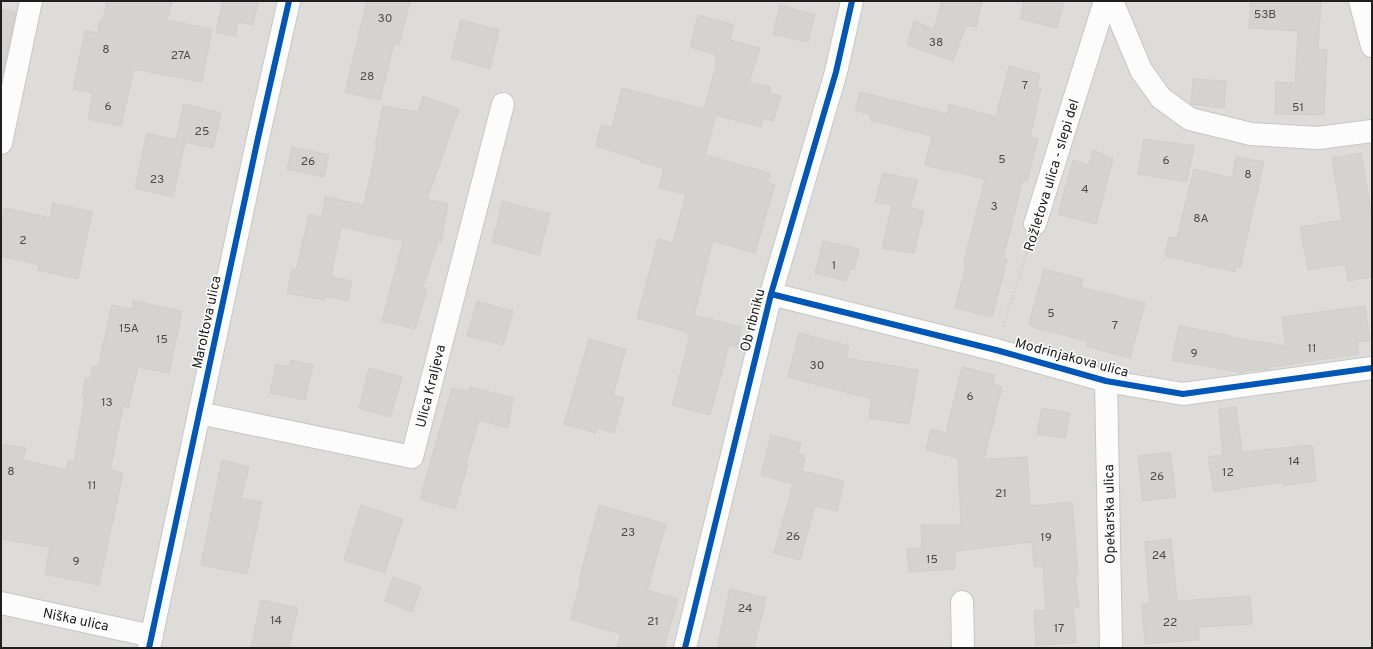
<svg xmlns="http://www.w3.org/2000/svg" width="1373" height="649" font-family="Overpass,sans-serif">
<rect width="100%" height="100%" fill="#eeede8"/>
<path fill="#dddcd9" d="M1 1H1372V648H1Z"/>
<path fill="#d5d3cf" stroke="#d1cec9" d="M107 1H172L167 20 212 29 202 82 134 69 121 126 88 119 93 93 73 89 85 31 98 33 100 20H103Z
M223 1H258L253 25 238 22 235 36 216 32Z
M367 1H410L399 45 394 43 380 100 345 92Z
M942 1H982L976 27 966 25 953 61 907 45 914 21 934 29Z
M1024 1H1064L1057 28 1020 19Z
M1251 1H1321L1318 49 1327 50 1324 115 1275 114 1276 82 1295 83 1298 31 1249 28Z
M780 5 815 15 808 42 773 34Z
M1 9 16 12 3 74H1Z
M698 15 734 25 730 40 760 48 749 82 771 87 770 93 781 96 773 121 763 118 761 127 716 115 705 155 770 173 767 183 775 185 755 253 713 241 694 315 742 327 737 347 729 345 710 415 672 405 690 335 687 334V332L637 318 658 239 673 243 686 194 659 188 664 168 640 162 641 160 596 146 601 125 612 128 622 88 704 109 717 63H715L717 55 690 47Z
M461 20 499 30 490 69 451 58Z
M1009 66 1040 74 1037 87 1041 88 1030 137 1038 139 1027 181 1023 180 1003 258 1007 259 992 317 955 308 966 265H963L985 179 925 165 932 136 870 120 871 115 855 110 860 92 947 114 949 104 996 117Z
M1193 79 1226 81 1224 108 1191 104Z
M423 96 459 109 427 199 448 204 441 242H438L423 287 427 289 415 329 382 321 403 241 341 227 331 277 352 281 348 301 326 296 325 300 287 293 292 269 296 270 309 215 321 217 326 197 364 205 377 145H375L383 106 418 112Z
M184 104 221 113 213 148 185 142 173 197 135 188 147 133 176 140Z
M1144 139 1194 146 1187 182 1138 174Z
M292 147 329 155 324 177 287 169Z
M1093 150 1113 159 1096 224 1058 214 1073 160 1089 165Z
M1361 153 1372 216V277L1348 281 1345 264 1308 270 1300 227 1342 220 1332 158Z
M1236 157 1264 162 1240 268 1236 267V272L1165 256 1169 237 1177 238 1194 169 1232 178Z
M883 173 918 180 910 208 924 211 914 253 882 248 892 205 875 202Z
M503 201 550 214 539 255 492 242Z
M53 203 92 212 78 279 38 270 39 265 1 256V224L5 208 50 218Z
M823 241 859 249 854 270 850 269 846 281 815 273Z
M1044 269 1083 279 1081 287 1145 303 1130 358 1086 346 1087 341 1032 327V325L1029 324Z
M134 301 182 311 169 373 138 367 128 408 123 406 110 470 123 473 99 585 45 574 50 547 1 539V444L26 448 23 460 66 470 68 461 74 462 85 397H82L86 378 90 379 93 366 98 367 112 305 132 309Z
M477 301 513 311 503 345 467 336Z
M1365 306 1370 341 1357 342 1359 354 1270 367V369L1245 371 1244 373 1172 360 1179 326 1230 336 1229 337 1286 346 1282 317Z
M799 333 849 346 846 358 918 370 909 424 869 418 872 399 788 377Z
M589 339 626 349 613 395 624 398 614 433 597 428 596 433 564 424Z
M291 360 313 365 305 400 270 393 276 364 289 367Z
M962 367 995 375 993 384 1002 387 984 459 1027 457 1030 506 1072 502 1078 574H1075L1079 607 1073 608 1076 643 1036 645 1034 611 1046 610 1043 566 1034 567 1032 542 955 551V569L909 572 907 549 922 548 921 525H961L958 458 926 450 931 429 946 433Z
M369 368 402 377 390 417 359 408Z
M470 387 513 398 508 428 479 420 466 464H468L455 509 420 499 452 388 468 392Z
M1236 407 1242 452 1312 445 1316 481 1283 486V482L1214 492 1208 457 1223 455 1219 409Z
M1042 408 1070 413 1065 438 1037 434Z
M771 435 801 443 798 454 804 455 803 458H805L802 471 844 481 837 511 815 506 800 560 774 553 793 484 761 475Z
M1170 452 1176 497 1143 501 1138 456Z
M222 460 249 467 241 498 262 502 247 574 201 565Z
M361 505 403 519 385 573 344 560Z
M599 505 666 524 647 590 678 599 664 648H617L621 634 570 619 581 581 579 580Z
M1171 539 1177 601 1250 596 1252 624 1198 627 1199 640 1145 644 1142 604H1150L1145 542Z
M393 577 421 587 412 612 385 601Z
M730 589 766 598 754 648H717Z
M261 600 298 608 289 648H251Z"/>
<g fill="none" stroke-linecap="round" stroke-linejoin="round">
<g stroke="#c6c6c4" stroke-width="24">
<path id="minor" d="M1112 1 1141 70 1161 98 1190 119 1251 134 1318 138 1372 131
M1360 1 1372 46
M1 143 31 1
M1035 224 1105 1
M771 294 996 350 1106 381 1183 394 1372 368
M1106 381 1111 648
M199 413 412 457 503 104
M962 602 963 648
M1 603 152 636
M149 648 258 138 289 1
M685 648 771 294 836 72 852 1"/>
</g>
<path stroke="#dcceca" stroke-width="2.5" stroke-dasharray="2 2" stroke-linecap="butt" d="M1003 327 1029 246"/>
<use href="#minor" stroke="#fcfcfc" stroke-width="22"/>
<g stroke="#fff" stroke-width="8">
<path id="cycleway" d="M771 294 996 350 1106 381 1183 394 1372 368
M149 648 258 138 289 1
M685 648 771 294 836 72 852 1"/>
</g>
<use href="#cycleway" stroke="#0057b8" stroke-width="6"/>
</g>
<g text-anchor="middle" stroke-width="3" stroke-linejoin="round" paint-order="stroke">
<g font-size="12" fill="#4c4c4b">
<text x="1265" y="18">53B</text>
<text x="385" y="22">30</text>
<text x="936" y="46">38</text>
<text x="106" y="53">8</text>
<text x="181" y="59">27A</text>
<text x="367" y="80">28</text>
<text x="1025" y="89">7</text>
<text x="108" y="110">6</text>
<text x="1298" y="111">51</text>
<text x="202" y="135">25</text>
<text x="1002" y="163">5</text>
<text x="1166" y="164">6</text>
<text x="308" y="165">26</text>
<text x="1248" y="178">8</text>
<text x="157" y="183">23</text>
<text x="1085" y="193">4</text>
<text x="994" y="210">3</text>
<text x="1201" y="222">8A</text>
<text x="23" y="244">2</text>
<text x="834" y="269">1</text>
<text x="1051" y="317">5</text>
<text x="1115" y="329">7</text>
<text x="129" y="332">15A</text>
<text x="162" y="343">15</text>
<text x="1312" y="352">11</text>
<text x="1194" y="357">9</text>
<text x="817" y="369">30</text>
<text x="970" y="400">6</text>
<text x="107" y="406">13</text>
<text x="1294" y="465">14</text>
<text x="11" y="475">8</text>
<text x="1228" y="476">12</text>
<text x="1157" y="480">26</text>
<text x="92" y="489">11</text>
<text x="1001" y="497">21</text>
<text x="628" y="536">23</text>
<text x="793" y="540">26</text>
<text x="1046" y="541">19</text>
<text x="1159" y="559">24</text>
<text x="932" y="563">15</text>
<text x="76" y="565">9</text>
<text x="745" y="612">24</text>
<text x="276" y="624">14</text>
<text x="653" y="625">21</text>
<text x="1170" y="626">22</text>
<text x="1059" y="632">17</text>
</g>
<g font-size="14" fill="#1f1f1f" stroke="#fff">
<text transform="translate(1051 175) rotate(-73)" y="5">Rožletova ulica - slepi del</text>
<text transform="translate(752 320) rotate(-76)" y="5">Ob ribniku</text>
<text transform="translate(206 322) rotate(-78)" y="5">Maroltova ulica</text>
<text transform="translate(1072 357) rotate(15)" y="5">Modrinjakova ulica</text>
<text transform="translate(430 386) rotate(-76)" y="5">Ulica Kraljeva</text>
<text transform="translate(1109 514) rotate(-91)" y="5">Opekarska ulica</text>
<text transform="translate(76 619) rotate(12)" y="5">Niška ulica</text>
</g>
</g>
<rect width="1373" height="649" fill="none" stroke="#1f1f1f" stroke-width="4"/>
</svg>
